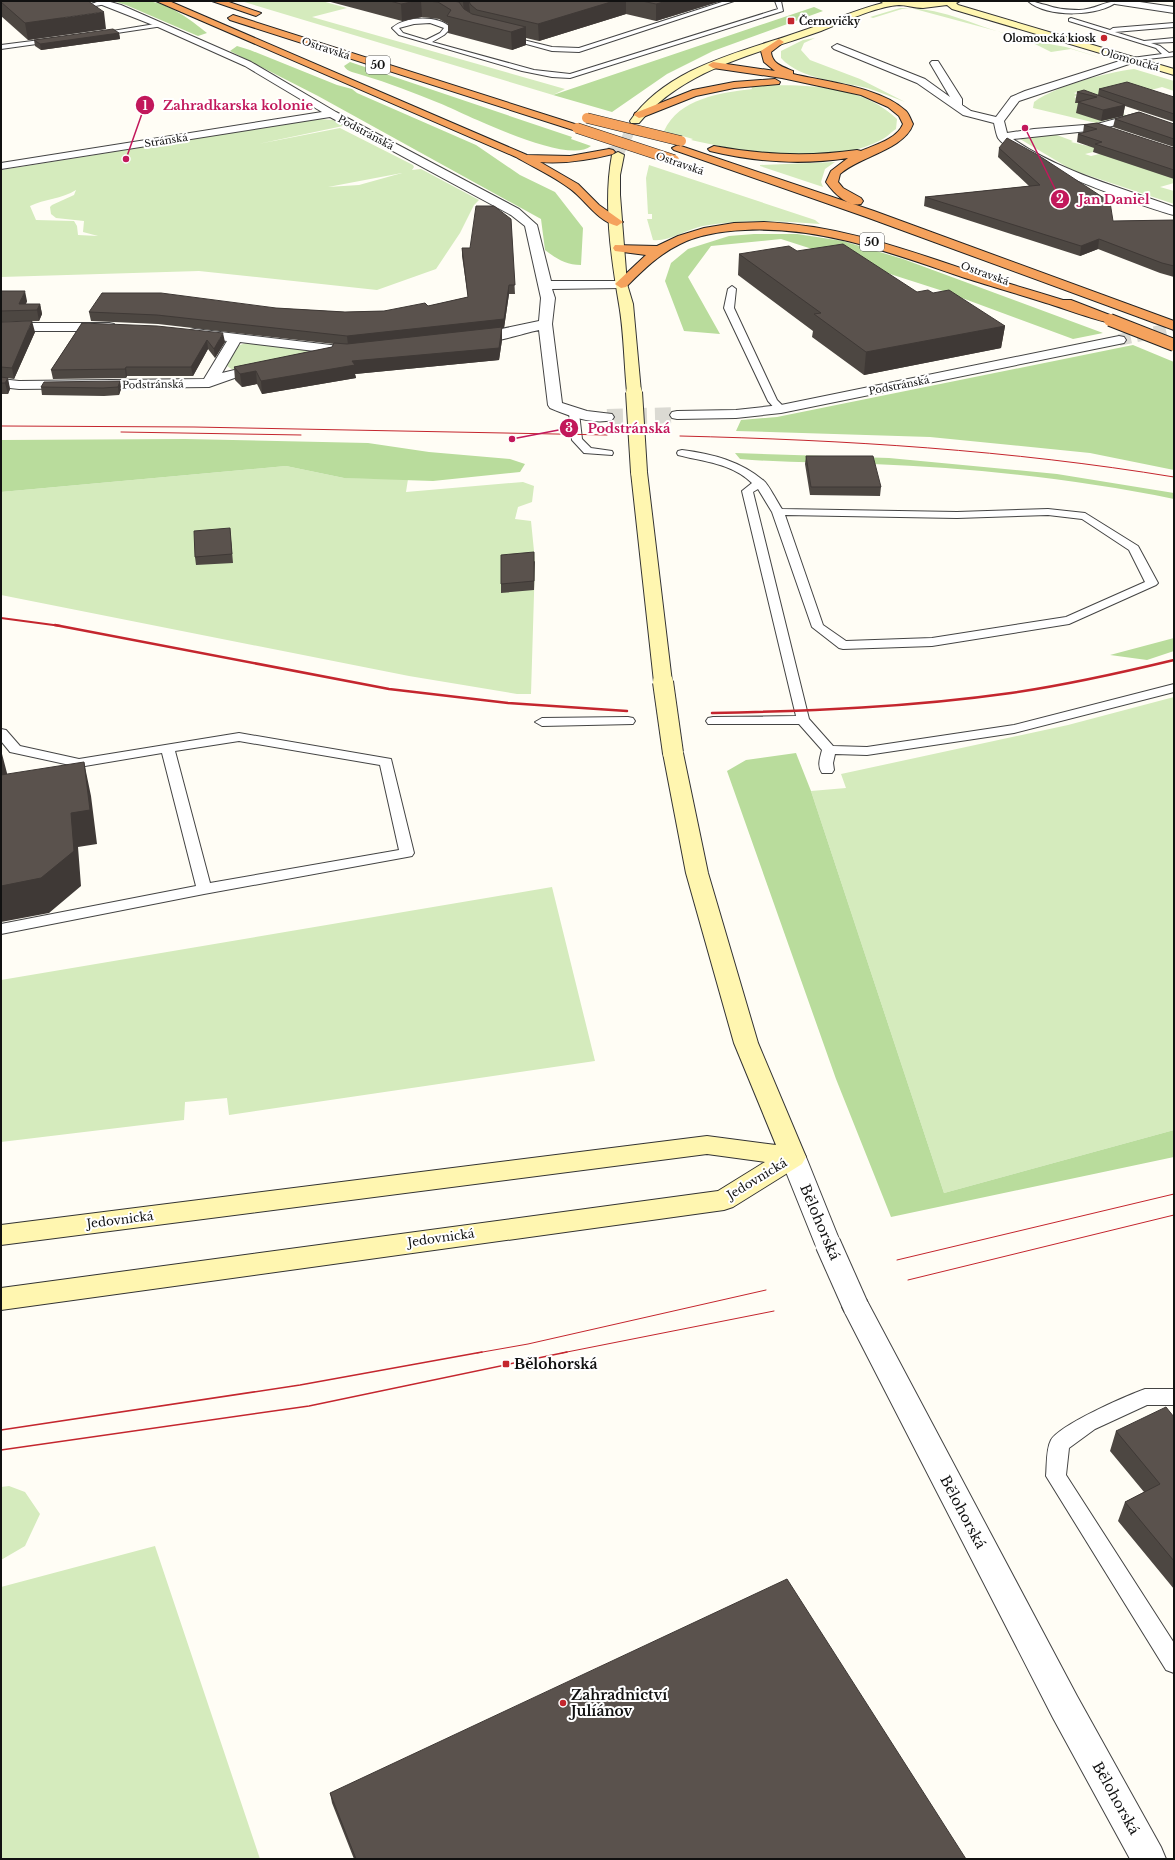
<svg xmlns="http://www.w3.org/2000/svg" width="1175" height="1860" font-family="'Libre Baskerville',serif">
<rect width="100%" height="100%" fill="#fffdf5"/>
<path fill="#d5ebbd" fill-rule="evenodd" d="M241 1H322L347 8 312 17 565 89 553 95Z
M900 8C950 6 991 36 1040 41L1038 42 1066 47 1105 59 1071 49 1051 52 1023 38 911 8 902 9 873 18 870 17Z
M815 38 804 43 801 50 810 60 860 79 905 102C892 97 880 92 867 88 839 81 801 80 781 58V51L803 40Z
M1134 69 1174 81V91L1162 87 1144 92 1096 97 1078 92 1074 93 1078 95 1074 97 1126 115 1096 123 1033 108 1034 102C1058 85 1105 73 1134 69Z
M751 86C799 84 860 83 897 119L896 129C891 132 886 138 881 140 832 167 743 152 691 140L693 139 664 131C679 98 721 93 752 89Z
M319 119 333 120 343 126 258 144 340 128 413 165 414 167 412 170 421 169 479 200 474 205 460 233 436 269 377 290 199 271 1 277V170ZM402 173 359 185 328 187ZM76 190 74 195 52 205 50 207 51 214 56 218 84 221 83 232 98 236 78 235 77 226 74 221 36 220 30 206C44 199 62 199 76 190Z
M1054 134 1073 141 1071 142 1088 146 1130 143 1085 154 1091 156 1120 149 1174 179V183L1160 187 1174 191V204L1072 170 1020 139 1021 137Z
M835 162 825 169 821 182 823 187 760 166V165Z
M649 165 815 220 820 224C781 221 742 219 703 226 687 229 668 242 653 240L647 219H652V214H648L646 178Z
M249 343 306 350 309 352 239 369 233 370 227 366C233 353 233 344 249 343Z
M286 466 344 478 408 479 406 492 523 482 534 486 532 502 518 507 515 519 531 521 535 561 531 694H517L409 676 1 595V492Z
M1174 697V1130L944 1193 811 791 846 788 841 774 1068 725Z
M552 887 595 1061 229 1115 227 1098 185 1102 184 1120 1 1142V980Z
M9 1486 25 1492 40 1514 25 1546 1 1560V1487Z
M155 1546 260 1859H1V1587Z"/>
<path fill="#b9dc9c" d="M113 1C124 1 136 0 147 1 169 3 191 20 207 33L198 36 126 5Z
M814 7 823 11 713 51 667 74 612 112 553 95Z
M237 46 250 50 337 85 352 89 357 93 476 145 520 175 555 192 583 228 581 265C566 265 557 259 545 250L541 219 318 96 230 51Z
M350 62 572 137 571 139 591 146C567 166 466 114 439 103 414 93 389 83 362 75 356 73 347 72 344 66Z
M754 234H797L843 241 903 259 1103 333 1073 339 943 291 781 239 711 246 688 277 720 334 684 331 665 281 671 263 688 249 729 236Z
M1133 345 1174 362V470L1090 453 930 437 736 431 741 420 777 417Z
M185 439 368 443 429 452 510 459 525 464 520 472 433 481 344 478 286 466 1 492V440Z
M735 453 889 458 1057 474 1174 493V499C1076 479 974 468 873 464 829 462 785 463 740 459Z
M1174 638V651L1147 660 1110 655Z
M796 753 811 791 944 1193 1174 1130V1157L891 1217 836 1079 727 771 746 760Z"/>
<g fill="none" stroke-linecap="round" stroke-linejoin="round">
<path stroke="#dbdad3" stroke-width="12" stroke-dasharray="12 6" stroke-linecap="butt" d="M1119 340 1174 328"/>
<path stroke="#dbdad3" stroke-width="16" stroke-dasharray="16 8" stroke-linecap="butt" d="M607 417 677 415"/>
<path stroke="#dbdad3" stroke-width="10" stroke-dasharray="10 5" stroke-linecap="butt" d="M618 155 635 121"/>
<path stroke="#dbdad3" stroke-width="10" stroke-dasharray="10 5" stroke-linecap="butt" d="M609 152 621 148"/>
<g stroke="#444" stroke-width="2">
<path id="lane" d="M104 1 107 3 106 4 74 10 71 8Z
M725 1H734L579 52 552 51 504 38 507 36 552 47 579 48Z
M775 1H781L783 11 570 78 552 77 522 71 399 35 392 28C405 16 439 15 451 28L444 35 432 42 534 70 570 74 778 9ZM430 23 444 28 440 33 426 40 403 33 399 28 414 24Z
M1028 1C1035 1 1039 4 1046 5 1056 9 1068 10 1079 10 1094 10 1105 1 1118 1 1100 17 1046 18 1028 1Z
M1071 18 1110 30 1113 28 1174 23V27L1115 32 1144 41 1174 38V42L1151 43 1160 46 1169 53 1174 52V56L1130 61 1129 60 1132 58 1162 54 1156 48 1069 21V19Z
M161 23 164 25 163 26 97 36 94 34Z
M56 38 59 40 58 41 1 49V45Z
M732 286 736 289 734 308 777 400 786 409 785 411H777L768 401 724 308 728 289Z
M574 410 579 413 582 439 591 448 612 451 613 453 612 455 584 453 572 440 569 413Z
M682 450C713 454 740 461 764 481 768 484 778 503 782 509L957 512 1048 509 1085 513 1138 546 1158 583 1156 585 1069 624 932 646 843 649 839 648 812 627 772 512 758 489 753 492 809 719 833 746 867 747 1014 725 1174 684V692L1014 733 867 755 835 754 833 763 834 770 832 773H822C817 766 820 758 822 750L799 724H708L706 721 708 718 713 717 796 716 742 491 752 483C731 463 705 462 678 455L677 453 678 451ZM785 515 957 518 1048 515 1082 519 1129 550 1145 582 1066 617 932 638 846 641 823 625Z
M628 717 633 718 635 721 633 724 542 726 535 722 542 718Z
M1 729 6 730 20 746 79 759 239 733 391 759 414 853 412 856 407 857 204 894 1 934V924L196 886 162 753 79 767 10 752 1 741ZM239 741 380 765 399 850 210 883 175 751Z
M1145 1389H1174V1405H1147L1095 1429 1069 1448 1066 1475 1174 1643V1673L1166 1670 1046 1476C1047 1465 1046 1449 1051 1440 1061 1424 1126 1396 1145 1389Z"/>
</g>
<g stroke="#444" stroke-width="2">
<path id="street" d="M92 1H107L121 5 251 62 336 112 519 209 537 225 551 281H626L627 284 626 287 621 288 552 289 555 298 552 324 562 403 587 411 612 414 614 417 612 420C592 425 569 416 550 408L548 405 539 330C520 334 487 346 468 342L466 339 468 336 539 321 541 298 525 226 511 215 330 117 1 169V163L322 112 245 66 158 27Z
M1110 1H1133L1174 7V13L1115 4Z
M837 44 925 79 950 97 930 63 932 61H938L962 99V105L971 111 996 117 1011 97 1025 91 1129 58H1135L1137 60 1135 62 1019 101 1004 121 1007 133 1034 129 1097 124 1138 113 1142 114 1143 116 1142 118 1097 130 1013 139C1061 172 1119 187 1174 207V215C1146 208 1011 159 998 138 996 134 995 127 994 123L963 115 917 83 834 49 832 47Z
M1 323H109L114 324 116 327 114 330 109 331H1Z
M195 329 348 347H361L363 350 361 353 348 355 240 342 222 373 263 363 268 364 270 367 268 370 243 375 209 387 19 389 1 387V379L19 381 204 379 227 341 190 336 188 333 190 330Z
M1119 336 1124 337 1126 340 1124 343 781 413 736 418 677 419 672 418 670 415 672 412 677 411 736 410 781 405Z
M793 1148 802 1150 806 1157 841 1244 837 1251 828 1254 819 1251 815 1244 780 1157 784 1150Z
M856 1296 866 1299 1077 1696 1161 1847 1166 1859H1130L1053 1718 842 1307 846 1299Z"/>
</g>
<g stroke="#333" stroke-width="2">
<path id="secondary" d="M880 1H960L956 3 958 5 1174 69V75L952 9 947 5C939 6 931 7 923 8 915 8 906 5 899 5 874 7 844 22 821 31 757 54 684 68 639 123H631L630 121C668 66 743 52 802 31 829 22 855 10 883 3Z
M618 152 624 155 620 175V195L627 284 633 304 641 392 639 395H629L627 392C624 363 624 332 619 304 611 257 603 202 612 155Z
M639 467 645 469 647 472 672 682 670 686 663 688 656 686 654 682 631 472 633 469Z
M673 747 680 749 683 753 708 873 758 1043 806 1157 802 1164 733 1207 724 1210 1 1310V1288L718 1191 765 1162 707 1154 1 1245V1225L707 1136 776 1145 734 1043 686 873 663 753 666 749Z"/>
</g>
<g stroke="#222" stroke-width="2">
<path id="highway" d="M156 1H169L527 155 570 156 609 149 613 150 615 152 613 154C589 160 565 164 540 162L578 184 599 205 623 222 617 226C596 220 586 200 569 188 553 176 533 167 516 157Z
M212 1H226L261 13 256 16 253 15Z
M233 15 581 126 582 128 577 131 573 130 230 20 228 18Z
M779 39 784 42 771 52C772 64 783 67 793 71V74C827 82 880 87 906 111 909 114 911 120 913 124 904 150 860 156 840 174L838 182 843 188 861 198 863 201 861 204C847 207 833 192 826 182L831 171 848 158C803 165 755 162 710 151L708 149 714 146C762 155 809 157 857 150L861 151C875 145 897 139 903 124L899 116 888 107 861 95 782 78 713 68 708 65 713 62 775 71 764 62 761 51Z
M775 79 780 82 779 84 734 88 696 96 643 117 639 118 634 115 635 113 693 90 734 82Z
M678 145 874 211 1174 321V330L866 217 674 150 672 148Z
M764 222C838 225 901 248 970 271 1001 282 1032 290 1063 300H1071L1115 317 1117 320 1115 323C1107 325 1058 306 1046 303 1018 294 990 286 962 277 891 253 821 226 745 230 723 231 700 234 680 244 659 254 642 271 626 287L621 288 615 284 646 255 615 251 613 248 615 245 657 246 678 236 704 228 734 223Z"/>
</g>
<use href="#lane" fill="#fff" fill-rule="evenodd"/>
<use href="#street" fill="#fff" fill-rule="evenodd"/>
<use href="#secondary" fill="#fff6b0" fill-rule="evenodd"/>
<use href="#highway" fill="#f5a25d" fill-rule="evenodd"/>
<path stroke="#c4262e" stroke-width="1" d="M1 426 194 427 607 435
M121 432 301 435
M680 436C846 440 1010 450 1174 477
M897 1260 1174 1194
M908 1280 1174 1215
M477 1353 528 1344 766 1290
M562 1353 774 1311"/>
<path stroke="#c4262e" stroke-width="1.5" d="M1 1430 300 1385 482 1352
M1 1450 309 1406 567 1352"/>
<path stroke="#c4262e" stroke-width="2" d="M1 618 61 626"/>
<path stroke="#c4262e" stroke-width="2.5" d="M55 625 389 689 508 703 627 711
M712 713C812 711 912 707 1011 693 1066 685 1120 673 1174 660"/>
<g stroke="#444" stroke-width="27" stroke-linecap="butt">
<path id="street-bridge" d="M828 1244 856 1307"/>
</g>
<g stroke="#333" stroke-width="18" stroke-linecap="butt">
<path id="secondary-bridge-far1" d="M634 392 639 472"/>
</g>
<g stroke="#333" stroke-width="22" stroke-linecap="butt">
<path id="secondary-bridge" d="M663 682 673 753"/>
</g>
<g stroke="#222" stroke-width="11" stroke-linecap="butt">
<path id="highway-bridge-far1" d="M587 118 681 141
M577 128 674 160"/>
</g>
<g stroke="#222" stroke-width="14" stroke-linecap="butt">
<path id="highway-bridge" d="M1110 320 1174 345"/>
</g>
<use href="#street-bridge" stroke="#fff" stroke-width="25"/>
<use href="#secondary-bridge-far1" stroke="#fff6b0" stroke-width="16"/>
<use href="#secondary-bridge" stroke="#fff6b0" stroke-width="20"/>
<use href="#highway-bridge-far1" stroke="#f5a25d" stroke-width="10"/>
<use href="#highway-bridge" stroke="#f5a25d" stroke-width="12"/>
</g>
<path fill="#4d4742" d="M1 1 106 29 28 40 1 16Z
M327 1H721L656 21 626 14 539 41 526 38V45L512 50 448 33V24L439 19 422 17 402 21Z
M119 33 120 39 41 50 35 46 34 40Z
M1099 89 1174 97V122L1125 106 1123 116 1101 121 1076 113 1078 103H1075L1077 92 1098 95Z
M1115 119 1174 124V147L1113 127Z
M1084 125 1174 148V179L1093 152 1094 148 1077 142 1078 134 1083 133Z
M999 148 1113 221 1174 220V277L1160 273 1098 249 1080 256 924 206 925 197 1029 186 998 157Z
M511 219 515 294H509L504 328H502V340L499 360 355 374 356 378 262 394 257 384 242 387 235 380 234 367 332 347 334 344 158 324 91 321 89 312 276 308 345 312 384 311 428 306 468 297 462 256V248H470Z
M797 251 917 292 1005 326 1001 348 864 375 812 337 813 331 738 275 739 254Z
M1 291 27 301 26 304H40L42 314 39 321 1 322Z
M1 322 35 332 14 379 7 378 10 389 8 394H1Z
M82 323 225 342 215 358 208 349 193 376H127L126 378 53 379 51 370Z
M120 381 121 389 119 395 104 396 42 395 41 387Z
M806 456 881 487 880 496 810 495 805 464Z
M230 528 233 563 196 565 195 557Z
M535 561 534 590 501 593V584Z
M1174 1417V1589L1118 1521 1125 1502 1144 1492 1110 1451 1116 1431Z
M330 1793 966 1859H354L332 1803Z"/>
<path fill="#3f3936" d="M417 1H421L422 17 402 21 401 4Z
M463 1H506L469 2 470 12 464 13Z
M614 1H626V14L539 41 538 24Z
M667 1H721L656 21V4Z
M104 12 106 29 28 40 25 23Z
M526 27V45L512 50 511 32Z
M119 33 120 39 41 50 40 44Z
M1125 105 1123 116 1101 121 1103 110Z
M1099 239 1098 249 1080 256 1081 246Z
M509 285V294L504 328H502V340L499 360 355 374 356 378 262 394 261 381 348 345 347 336Z
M25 291 27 301 23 310 19 304Z
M40 304 42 314 39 321 37 310Z
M32 321 35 332 14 379 12 368Z
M1005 326 1001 348 864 375 866 352Z
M223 333 225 342 215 358 214 349Z
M207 340 208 349 193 376 191 367Z
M126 367 127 376 126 378 125 369Z
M256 371 257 384 242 387 240 374Z
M8 378 10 389 8 394 5 383Z
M120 381 121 389 119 395 118 387Z
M1 750 7 773 8 809 1 779Z
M84 762 91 796 97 844 78 847 81 886 49 913 1 922V886L71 813Z"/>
<path fill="#5a524d" stroke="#3f3936" d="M1 1H88L104 12 25 23 1 2Z
M390 1H417L401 4Z
M427 1H453L459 2 464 9 472 14 526 27 511 32 447 16 451 10 438 2Z
M473 1H614L538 24 477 10 471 5 469 2Z
M642 1H667L656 4Z
M113 29 119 33 40 44 34 40Z
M1127 82 1174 97V114L1099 89Z
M1084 90 1125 105 1103 110 1078 102 1097 97 1077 92Z
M1139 112 1174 124V139L1115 119Z
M1097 123 1174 148V170L1095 144 1102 142 1078 134 1097 129 1084 125Z
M1007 138 1038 155 1110 202 1113 221 1174 220V266L1162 263 1099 239 1081 246 925 197 1040 185 999 148Z
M476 206H494L511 219 515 285H509L504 319 347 336 157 315 89 312 102 293H161L276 308 345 312 384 311 425 303 428 306 468 297 462 248H470Z
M843 244 917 292 928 290 933 293 949 290 1005 326 866 352 814 314 821 313 739 254 789 246 797 251Z
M1 291H25L19 304H40L37 310 1 311Z
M32 321 12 368 1 367V322Z
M82 323 157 326 223 333 214 349 207 340 191 367H126L125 369 51 370Z
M502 327 499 348 352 361 355 365 261 381 256 371 240 374 234 367 332 347 334 343 347 344Z
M1 377 8 378 5 383H1Z
M120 381 118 387 103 388 41 387 44 382Z
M806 456H873L881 487H811Z
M230 528 232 554 195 557 194 531Z
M534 552V581L501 584V555Z
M84 762 90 810 71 813 74 851 41 878 1 886V775Z
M1166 1407 1174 1417V1561L1125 1502 1160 1484 1116 1431Z
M787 1579 966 1859H356L330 1793Z"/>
<g fill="#c4262e" stroke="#fff" stroke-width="1.5">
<rect x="787" y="17" width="8" height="8" rx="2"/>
<circle cx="1104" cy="38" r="4"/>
<rect x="502" y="1360" width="8" height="8" rx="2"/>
<circle cx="563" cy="1703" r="4"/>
</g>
<g text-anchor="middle" stroke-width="4" stroke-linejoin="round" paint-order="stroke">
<g font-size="10" font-weight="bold" fill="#111" stroke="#fff" text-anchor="start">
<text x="799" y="25">Černovičky</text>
<text x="1096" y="42" text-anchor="end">Olomoucká kiosk</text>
</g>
<g font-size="10" fill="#111" stroke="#fff">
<text transform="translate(326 48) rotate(18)" y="4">Ostravská</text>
<text transform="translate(1130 59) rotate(16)" y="4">Olomoucká</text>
<text transform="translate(366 132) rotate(28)" y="4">Podstránská</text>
<text transform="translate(166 140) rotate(-9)" y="4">Stránská</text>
<text transform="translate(680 163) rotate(19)" y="4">Ostravská</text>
<text transform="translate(985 273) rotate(20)" y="4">Ostravská</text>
<text transform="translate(153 384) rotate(-1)" y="4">Podstránská</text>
<text transform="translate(899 385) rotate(-11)" y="4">Podstránská</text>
</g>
<g fill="#fff" stroke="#585858" stroke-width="1">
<rect x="366" y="56" width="24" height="18" rx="3"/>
<rect x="860" y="233" width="24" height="18" rx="3"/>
</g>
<g font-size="11" font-weight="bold" fill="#111">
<text x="378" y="69">50</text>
<text x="872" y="246">50</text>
</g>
<g font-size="12" fill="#111" stroke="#fff">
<text transform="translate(757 1179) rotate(-31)" y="4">Jedovnická</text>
<text transform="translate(120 1220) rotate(-7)" y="4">Jedovnická</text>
<text transform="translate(441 1238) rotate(-8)" y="4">Jedovnická</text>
</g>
<g font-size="14" fill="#111" stroke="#fff">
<text transform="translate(820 1222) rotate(67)" y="5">Bělohorská</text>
<text transform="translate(963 1512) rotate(62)" y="5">Bělohorská</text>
<text transform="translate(1116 1798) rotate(61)" y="5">Bělohorská</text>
</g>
<g font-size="14" font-weight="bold" fill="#111" stroke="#fff" text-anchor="start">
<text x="514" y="1369">Bělohorská</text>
<text x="571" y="1700">Zahradnictví<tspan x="571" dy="16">Julíánov</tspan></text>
</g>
</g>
<path fill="none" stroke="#c2185b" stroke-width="1.5" d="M126 159L145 105M1025 128L1060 199M512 439L569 428"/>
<g fill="#c2185b" stroke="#fff" stroke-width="1.5">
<circle cx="126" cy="159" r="4"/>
<circle cx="1025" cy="128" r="4"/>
<circle cx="512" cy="439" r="4"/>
<circle cx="145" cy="105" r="10"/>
<circle cx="1060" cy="199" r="10"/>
<circle cx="569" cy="428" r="10"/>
</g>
<g font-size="12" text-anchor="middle" font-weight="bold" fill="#fff">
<text x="145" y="110">1</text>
<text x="1060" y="203">2</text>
<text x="569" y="432">3</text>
</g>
<g font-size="13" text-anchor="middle" font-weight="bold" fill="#c2185b" stroke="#fff" stroke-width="4" stroke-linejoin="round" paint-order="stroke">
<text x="238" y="110">Zahradkarska kolonie</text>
<text x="1114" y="204">Jan Daniel</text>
<text x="629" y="433">Podstránská</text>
</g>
<rect width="1175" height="1860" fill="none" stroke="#111111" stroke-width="4"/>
</svg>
